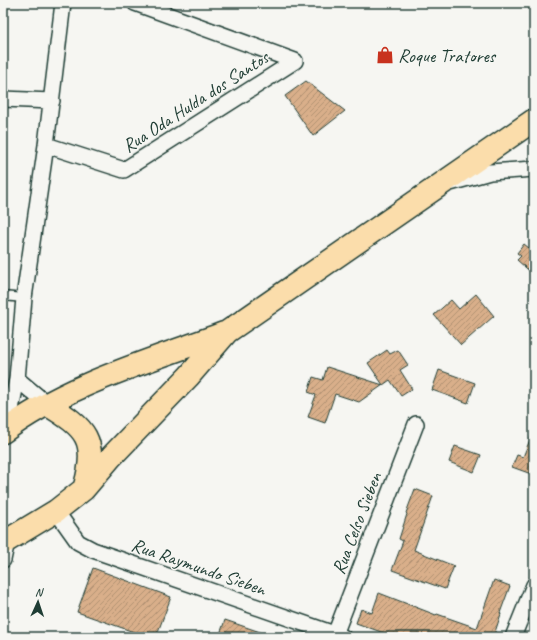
<svg xmlns="http://www.w3.org/2000/svg" width="537" height="640" font-family="Caveat,sans-serif">
<defs>
<pattern id="building-hatch" width="6" height="6" patternUnits="userSpaceOnUse"><rect width="6" height="6" fill="#d9af8a"/><path d="M-1 1l2-2M0 6l6-6M5 7l2-2" fill="none" stroke="#af9072"/></pattern>
</defs>
<rect width="100%" height="100%" fill="#f6f6f2"/>
<filter id="ink" filterUnits="userSpaceOnUse"><feTurbulence type="fractalNoise" baseFrequency=".025" numOctaves="2"/><feDisplacementMap in="SourceGraphic" scale="8" xChannelSelector="R" yChannelSelector="G"/><feConvolveMatrix kernelMatrix="1 2 1 2 8 2 1 2 1" color-interpolation-filters="sRGB"/></filter>
<g filter="url(#ink)">
<path fill="url(#building-hatch)" stroke="#1f3d34" d="M306 81 345 111 313 136 285 96Z
M524 244 534 252V275L517 260 521 256 517 253Z
M476 294 494 316 461 345 434 315 451 300 459 309Z
M387 350 390 354 398 350 408 365 400 370 412 389 401 396 390 380 383 385 368 363Z
M327 367 383 385 359 402 335 394 325 423 308 417 316 395 308 392 313 377 323 380Z
M439 370 475 383 468 403 432 390Z
M533 432H534V475L512 467 517 455 523 457Z
M455 446 481 455 474 472 449 462Z
M415 489 433 496 414 550 454 566 445 589 392 570 403 541 399 539 407 514 406 513Z
M93 568 171 597 156 637H148L77 612Z
M494 580 510 586 500 613 501 614 494 635 497 637H395L356 623 361 609 372 613 379 593 436 615 437 614 477 628Z
M225 620 269 635V637H219Z"/>
<g fill="none" stroke-linecap="round" stroke-linejoin="round">
<g stroke="#1f3d34" stroke-width="11">
<path id="service" d="M3 296 24 298"/>
</g>
<g stroke="#1f3d34" stroke-width="18">
<path id="minor" d="M135 3 295 61
M3 99 52 101
M46 145 124 170 295 61
M450 183 490 172 534 169
M17 379 48 405
M7 429 17 379 24 298 46 145 63 3
M56 511 78 542 93 550 343 637
M3 560 7 541
M334 637 416 424
M513 637 534 585"/>
</g>
<g stroke="#1f3d34" stroke-width="25">
<path id="trunk" d="M48 405C86 428 98 440 85 486
M3 432C67 384 150 361 224 333
M3 543 56 511 84 489 112 456 189 376 227 332 534 120"/>
</g>
<use href="#service" stroke="#f6f6f2" stroke-width="8"/>
<use href="#minor" stroke="#f6f6f2" stroke-width="15"/>
<use href="#trunk" stroke="#fbddab" stroke-width="22"/>
</g>
</g>
<defs>
<g id="shop-bare" transform="scale(1.38)"><path d="M-5-2.5h2.3a2.7 3.5 0 0 1 5.4 0H5L5.5 6h-11ZM-1.5-2.5h3a1.5 2.3 0 0 0-3 0Z" fill="#c8321e" stroke="#f6f6f2" stroke-width="2.5" paint-order="stroke"/></g>
</defs>
<g fill-rule="evenodd">
<use href="#shop-bare" x="385" y="55"/>
</g>
<g text-anchor="middle" stroke-width="3" stroke-linejoin="round" paint-order="stroke">
<g font-size="19" fill="#1f3d34" stroke="#f6f6f2" text-anchor="start">
<text x="398" y="62">Roque Tratores</text>
</g>
<g font-size="19" fill="#1f3d34" stroke="#f6f6f2">
<text transform="translate(195 101) rotate(-33)" y="7">Rua Oda Hulda dos Santos</text>
<text transform="translate(356 523) rotate(-69)" y="7">Rua Celso Sieben</text>
<text transform="translate(199 566) rotate(19)" y="7">Rua Raymundo Sieben</text>
</g>
</g>
<rect width="537" height="640" fill="none" stroke="#f6f6f2" stroke-width="16"/>
<rect x="8" y="8" width="521" height="624" fill="none" stroke="#1f3d34" stroke-width="1.5" filter="url(#ink)"/>
<g transform="translate(38 602) rotate(3)" stroke="#f6f6f2" stroke-width="3" paint-order="stroke">
<path d="M0-3L7 15L0 10L-7 15Z" fill="#1f3d34"/>
<text y="-6" font-size="11" font-weight="bold" text-anchor="middle" fill="#1f3d34">N</text>
</g>
</svg>
